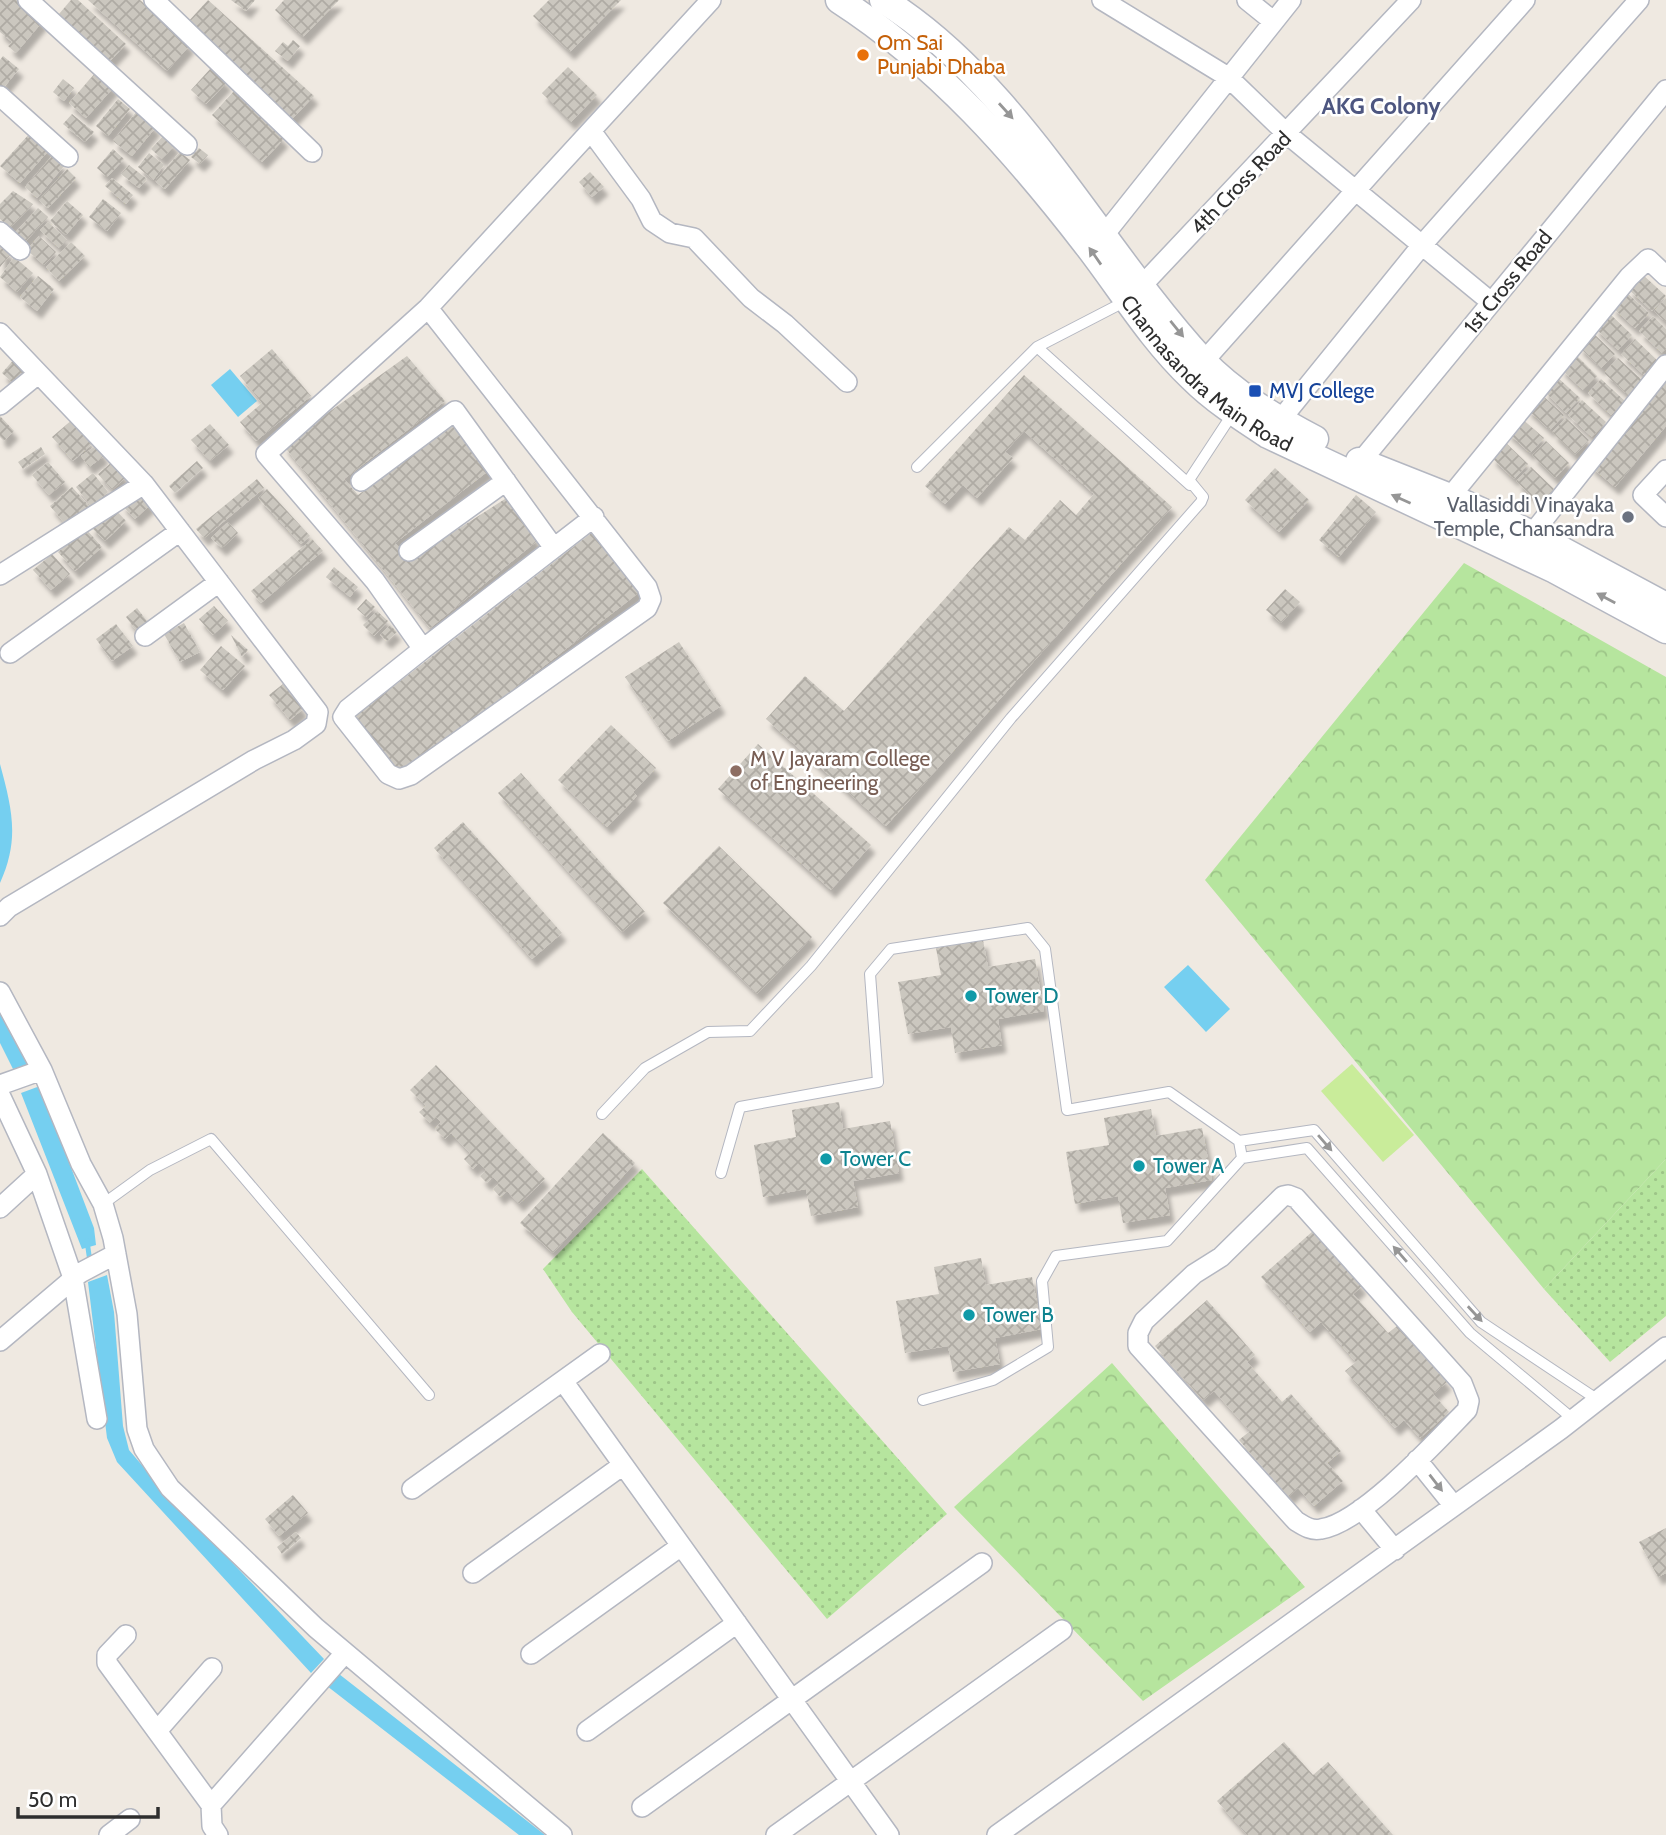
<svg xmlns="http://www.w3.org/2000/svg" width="1666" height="1835" font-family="Cabin,sans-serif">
<defs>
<pattern id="grass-dots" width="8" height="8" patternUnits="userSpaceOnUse" patternTransform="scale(1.75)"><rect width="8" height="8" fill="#b6e59e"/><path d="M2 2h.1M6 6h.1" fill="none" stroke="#9dc588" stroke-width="1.8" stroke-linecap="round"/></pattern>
<pattern id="forest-crowns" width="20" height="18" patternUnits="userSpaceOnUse" patternTransform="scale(1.75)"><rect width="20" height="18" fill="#b6e59e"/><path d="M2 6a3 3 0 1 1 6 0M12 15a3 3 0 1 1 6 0" fill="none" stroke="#9dc588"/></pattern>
<pattern id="building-cross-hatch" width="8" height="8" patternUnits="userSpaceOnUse" patternTransform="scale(1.75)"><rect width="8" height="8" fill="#cbc7bf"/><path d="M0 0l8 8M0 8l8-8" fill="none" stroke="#afaba4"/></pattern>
<filter id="shadow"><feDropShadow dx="4.5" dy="8" stdDeviation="2" flood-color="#0004"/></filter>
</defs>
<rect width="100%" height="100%" fill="#efe9e1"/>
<path fill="url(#grass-dots)" d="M1666 1159V1316L1610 1362 1544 1289Z
M642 1169 947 1514 827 1619 572 1312 543 1269Z"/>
<path fill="url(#forest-crowns)" d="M1464 563 1666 677V1159L1544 1289 1205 880Z
M1112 1363 1305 1587 1143 1701 954 1507Z"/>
<path fill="#c9ec9a" d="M1352 1064 1414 1135 1383 1162 1321 1091Z"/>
<path fill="#75cff0" d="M230 369 257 401 238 417 211 385Z
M0 764C12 809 20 839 0 883Z
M1188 965 1230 1009 1206 1032 1164 987Z
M0 1006 28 1065 13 1069 0 1043Z
M40 1086 94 1228 96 1245 82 1249 21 1093Z
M107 1275 114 1312 123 1426 129 1450 164 1491 324 1659 311 1673 117 1462 107 1438 88 1282Z
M339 1674 545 1835H519L327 1686Z"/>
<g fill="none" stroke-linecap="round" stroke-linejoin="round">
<path stroke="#75cff0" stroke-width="5" d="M87 1241 90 1262"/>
</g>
<path fill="url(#building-cross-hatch)" filter="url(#shadow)" d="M0 0H18L43 21 16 53 8 46 12 42 0 32Z
M71 0H78L126 44 110 61 59 14Z
M88 0H140L190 45 167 71Z
M208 0 314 96 291 120 187 23Z
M231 0H255L246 11Z
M284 0H339L303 37 275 10Z
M549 0H621L570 52 533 16Z
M293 40 300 46 288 61 275 51 283 42 288 46Z
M3 56 19 69 0 92V60Z
M568 67 597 95 571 122 542 93Z
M211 68 227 82 206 104 191 90Z
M97 71 114 87 86 118 69 103Z
M63 79 74 88 64 101 53 92Z
M234 91 284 139 262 162 212 115Z
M118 99 130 109 108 136 96 126Z
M137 111 156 127 132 156 113 141Z
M72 114 94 132 85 142 63 124Z
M31 132 50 149 20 183 0 166Z
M164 135 175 145 162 159 151 149Z
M199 148 208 155 200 164 191 157Z
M113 149 124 159 107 177 97 168Z
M180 152 190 160 165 189 155 181Z
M149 153 164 165 153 180 138 167Z
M52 156 64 166 37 198 25 187Z
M129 165 147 179 139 188 121 174Z
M67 169 76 178 48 208 39 200Z
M590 172 604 187 592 197 579 182Z
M112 178 133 195 126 204 105 186Z
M13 191 33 204 10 228 0 219V204Z
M103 199 121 213 107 231 89 217Z
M67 201 83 215 66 235 50 221Z
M38 208 48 217 23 244 13 235Z
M48 222 67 240 59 248 40 230Z
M39 236 56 252 44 265 27 250Z
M71 242 85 256 59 281 46 267Z
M0 245 11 254 0 267Z
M14 257 33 273 17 292 0 277Z
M1642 274 1666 296 1652 311 1628 289Z
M38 276 54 289 37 311 20 297Z
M1625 291 1649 313 1635 328 1611 306Z
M1666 298V322L1654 311Z
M1609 313 1632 335 1618 350 1594 327Z
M1653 316 1666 329V349L1662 353 1639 331Z
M1592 332 1615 354 1601 368 1578 346Z
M1635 339 1658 361 1645 376 1621 354Z
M272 349 311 396 256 441 240 422 262 403 240 376Z
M1574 353 1597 376 1583 390 1560 368Z
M407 356 445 401 344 479 358 495 457 423 492 468 395 543 410 560 508 497 537 541 430 628 283 445Z
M16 357 28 368 14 384 2 373Z
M1618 358 1642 380 1628 395 1604 373Z
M1666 373V426L1615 487 1589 465Z
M1024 375 1172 507 886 826 766 719 805 676 844 711 1009 527 1025 540 1060 500 1076 515 1094 494 1024 431 1005 452 1013 458 977 498 963 485 945 504 925 486Z
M1556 376 1580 398 1566 413 1543 390Z
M1601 379 1625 401 1611 415 1588 393Z
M1540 393 1564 415 1550 430 1526 408Z
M1582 400 1606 422 1592 437 1568 415Z
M0 416 14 431 4 441 0 437Z
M1520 417 1544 438 1530 453 1506 431Z
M1566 418 1589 440 1575 455 1552 432Z
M72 420 92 444 73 461 52 437Z
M210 424 229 445 210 461 191 440Z
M1546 441 1569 463 1555 478 1532 455Z
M1505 442 1528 464 1514 479 1491 457Z
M97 445 104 456 89 467 81 456Z
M41 447 45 454 23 469 18 462Z
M197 461 203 468 175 493 169 486Z
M48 462 65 482 49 495 32 475Z
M112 462 126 477 112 490 98 474Z
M1531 467 1554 489 1540 504 1516 481Z
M1275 468 1309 500 1279 532 1245 500Z
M93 473 108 492 91 506 76 487Z
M257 479 264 488 204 538 196 529Z
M72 487 90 507 67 526 50 506Z
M138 489 151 504 135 519 121 504Z
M267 489 310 536 301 544 258 498Z
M1356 495 1376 512 1339 557 1319 540Z
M112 506 126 521 105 541 90 526Z
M228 522 238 533 222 548 211 538Z
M85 528 102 547 75 571 58 552Z
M594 531 641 591 401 776 355 716Z
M312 539 323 551 261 603 251 591Z
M52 554 70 574 51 590 33 570Z
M334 567 358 587 350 597 326 577Z
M1285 589 1300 602 1281 623 1266 610Z
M366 599 375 607 366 617 357 609Z
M214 606 228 621 213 635 199 619Z
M137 608 150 625 138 633 126 617Z
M377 611 388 621 374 636 363 625Z
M184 623 200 652 180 662 164 634Z
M116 624 133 646 112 661 96 639Z
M390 625 397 632 387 641 380 635Z
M231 635 248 650 242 657Z
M679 642 721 706 668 741 625 677Z
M221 646 245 666 223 690 200 670Z
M283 684 303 709 290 720 269 695Z
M611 725 656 768 633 792 637 796 607 827 558 780Z
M758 744 871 845 831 890 718 789Z
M521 773 645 912 622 932 498 793Z
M463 822 562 933 532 959 434 848Z
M719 846 812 937 757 994 663 903Z
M983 940 988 967 1035 959 1044 1011 998 1019 1002 1045 955 1053 951 1027 908 1034 898 982 941 975 936 948Z
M436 1065 545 1179 519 1204 507 1191 500 1197 493 1189 499 1183 493 1177 487 1183 480 1176 486 1170 479 1163 473 1169 464 1159 470 1153 451 1133 445 1139 435 1129 441 1122 436 1117 430 1123 419 1112 426 1106 410 1090Z
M839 1102 843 1129 890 1121 899 1173 853 1181 858 1207 811 1216 806 1189 763 1197 754 1145 796 1137 792 1110Z
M1151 1109 1156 1136 1202 1128 1212 1180 1165 1188 1170 1215 1123 1223 1118 1196 1075 1204 1066 1152 1109 1145 1104 1118Z
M603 1133 635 1163 553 1253 520 1223Z
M1313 1231 1362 1286 1353 1294 1388 1333 1397 1326 1447 1382 1433 1394 1449 1412 1420 1438 1404 1420 1395 1428 1345 1371 1356 1362 1321 1322 1310 1332 1261 1277Z
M981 1258 986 1285 1032 1277 1042 1329 995 1338 1000 1364 953 1372 948 1346 905 1353 896 1301 939 1294 934 1267Z
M1207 1300 1255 1355 1247 1362 1282 1402 1291 1394 1341 1451 1327 1463 1343 1481 1314 1506 1298 1488 1289 1497 1239 1440 1250 1431 1214 1391 1203 1400 1155 1346Z
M293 1495 308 1513 279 1536 265 1519Z
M1666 1528V1573L1658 1577 1639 1542Z
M296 1532 301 1538 282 1554 277 1547Z
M1284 1742 1313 1775 1328 1762 1393 1835H1247L1217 1801Z"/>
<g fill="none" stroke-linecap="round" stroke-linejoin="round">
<g stroke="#b4b7c1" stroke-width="12">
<path id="service" d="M1037 347 1190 485
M917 467 1037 347 1126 301
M602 1114 645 1068 708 1032 750 1031 811 966 1011 718 1201 502 1203 497 1189 480 1233 413
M1239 1141 1314 1130 1481 1322 1598 1400
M721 1173 740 1107 878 1082 870 974 891 949 1028 928 1045 949 1067 1110 1169 1092 1239 1141 1242 1158
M103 1204 150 1170 211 1139 429 1395
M923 1400 993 1380 1048 1347 1042 1281 1056 1256 1167 1241 1242 1158 1307 1148 1470 1333 1573 1419"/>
</g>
<g stroke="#b4b7c1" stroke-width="22">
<path id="minor" d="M28 0 187 145
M154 0 312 152
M1102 0 1228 77 1287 134 1491 302
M1247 0 1273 21
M0 96 68 157
M591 131 641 199 652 221 670 233 694 238 751 298 785 324 847 382
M0 232 20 250
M1104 235 1291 0
M1132 296 1411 0
M428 308 647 587 651 599 647 608 411 775 399 779 388 774 343 717 348 709 423 649 375 581 266 454 428 308 711 0
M0 333 144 484 318 712 316 724 294 740 254 760 9 907 0 916
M1203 362 1525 0
M0 405 38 374
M1273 429 1422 245 1639 0
M1666 470 1643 495 1666 517
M1353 471 1666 90
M361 481 455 411 554 548
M1450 497 1629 277 1648 259 1666 276
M1532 534 1666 365
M409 551 506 481
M0 575 144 484
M145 636 219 582
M423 649 594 517
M10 653 180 531
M0 992 42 1070 81 1164 103 1204 113 1238 127 1314 137 1429 144 1449 170 1488 316 1628 562 1835
M0 1085 42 1070
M0 1095 37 1174 73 1278 97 1419
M1288 1195 1296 1198 1462 1383 1469 1401 1467 1410C1437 1441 1362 1523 1321 1529 1311 1531 1304 1526 1296 1521L1138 1346V1333L1144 1321 1194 1274 1221 1257 1283 1196Z
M0 1208 37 1174
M0 1341 80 1273 116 1254
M563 1381 889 1835
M1417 1460 1454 1506
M412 1489 600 1354
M1361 1509 1395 1550
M473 1573 623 1465
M126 1635 107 1655V1663L211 1805
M531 1654 681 1546
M157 1731 212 1668
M587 1731 737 1623
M642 1807 982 1563
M109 1835 130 1819
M218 1835 212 1826 211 1805 345 1653
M776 1835 1062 1630
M997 1835 1561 1429 1666 1347"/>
</g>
<g stroke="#b4b7c1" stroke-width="29">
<g id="secondary">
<path id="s1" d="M839 0C938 64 1015 152 1087 245 1121 289 1151 339 1192 378 1214 400 1242 418 1268 435L1555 570 1666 630"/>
<path d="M883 0C1016 82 1098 247 1202 360 1233 393 1275 418 1315 439"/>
<path d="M1359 461 1450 497 1532 534 1666 606"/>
</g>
</g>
<use href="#service" stroke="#fff" stroke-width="10"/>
<use href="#minor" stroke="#fff" stroke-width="19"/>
<use href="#secondary" stroke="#fff" stroke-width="26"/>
</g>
<defs><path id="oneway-solid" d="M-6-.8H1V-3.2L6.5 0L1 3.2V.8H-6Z" transform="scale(1.75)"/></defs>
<g fill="#969696">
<use href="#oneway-solid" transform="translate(1006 111) rotate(48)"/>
<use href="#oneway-solid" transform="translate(1095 256) rotate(-125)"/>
<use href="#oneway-solid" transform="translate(1177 329) rotate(51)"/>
<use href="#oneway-solid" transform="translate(1401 499) rotate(-156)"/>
<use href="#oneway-solid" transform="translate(1606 598) rotate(-152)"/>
<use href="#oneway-solid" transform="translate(1325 1143) rotate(49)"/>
<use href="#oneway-solid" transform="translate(1400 1254) rotate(-131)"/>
<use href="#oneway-solid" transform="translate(1475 1314) rotate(47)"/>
<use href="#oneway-solid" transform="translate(1436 1483) rotate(52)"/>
</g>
<circle fill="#e8710a" stroke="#fff" stroke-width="2.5" cx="863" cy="55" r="7"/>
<rect fill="#1a4fb4" stroke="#fff" stroke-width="2.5" x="1248" y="384" width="14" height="14" rx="3.5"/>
<circle fill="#6b7280" stroke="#fff" stroke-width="2.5" cx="1628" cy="517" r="7"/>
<circle fill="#8d6e63" stroke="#fff" stroke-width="2.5" cx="736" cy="771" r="7"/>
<g fill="#0f9aa8" stroke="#fff" stroke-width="2.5">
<circle cx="971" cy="996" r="7"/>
<circle cx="826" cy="1159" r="7"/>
<circle cx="1139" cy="1166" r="7"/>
<circle cx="969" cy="1315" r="7"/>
</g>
<g text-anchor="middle" stroke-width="5" stroke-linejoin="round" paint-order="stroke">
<g font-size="21" fill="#c56008" stroke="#fff" text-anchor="start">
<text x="877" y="50">Om Sai<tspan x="877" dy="24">Punjabi Dhaba</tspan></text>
</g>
<g font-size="21" fill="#2e2e2e" stroke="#fff">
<text transform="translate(1241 183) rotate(-46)" y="7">4th Cross Road</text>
<text transform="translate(1508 282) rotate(-51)" y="7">1st Cross Road</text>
<text dy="7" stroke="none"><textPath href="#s1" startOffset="528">Channasandra Main Road</textPath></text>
</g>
<g font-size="21" fill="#164399" stroke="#fff" text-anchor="start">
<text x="1269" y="398">MVJ College</text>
</g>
<g font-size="21" fill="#5b616d" stroke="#fff" text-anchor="end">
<text x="1614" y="512">Vallasiddi Vinayaka<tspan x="1614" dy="24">Temple, Chansandra</tspan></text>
</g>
<g font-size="21" fill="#785e54" stroke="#fff" text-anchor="start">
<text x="750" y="766">M V Jayaram College<tspan x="750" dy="24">of Engineering</tspan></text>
</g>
<g font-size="21" fill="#0d838f" stroke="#fff" text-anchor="start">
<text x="985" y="1003">Tower D</text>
<text x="840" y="1166">Tower C</text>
<text x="1153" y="1173">Tower A</text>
<text x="983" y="1322">Tower B</text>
</g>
<g font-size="23" font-weight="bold" fill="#4d5680" stroke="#fff">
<text x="1381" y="114">AKG Colony</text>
</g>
</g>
<path d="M18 1807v10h140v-10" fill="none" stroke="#2e2e2e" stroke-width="3.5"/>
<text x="28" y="1807" font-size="21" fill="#2e2e2e" stroke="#ffffff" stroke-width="5" paint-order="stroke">50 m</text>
</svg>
